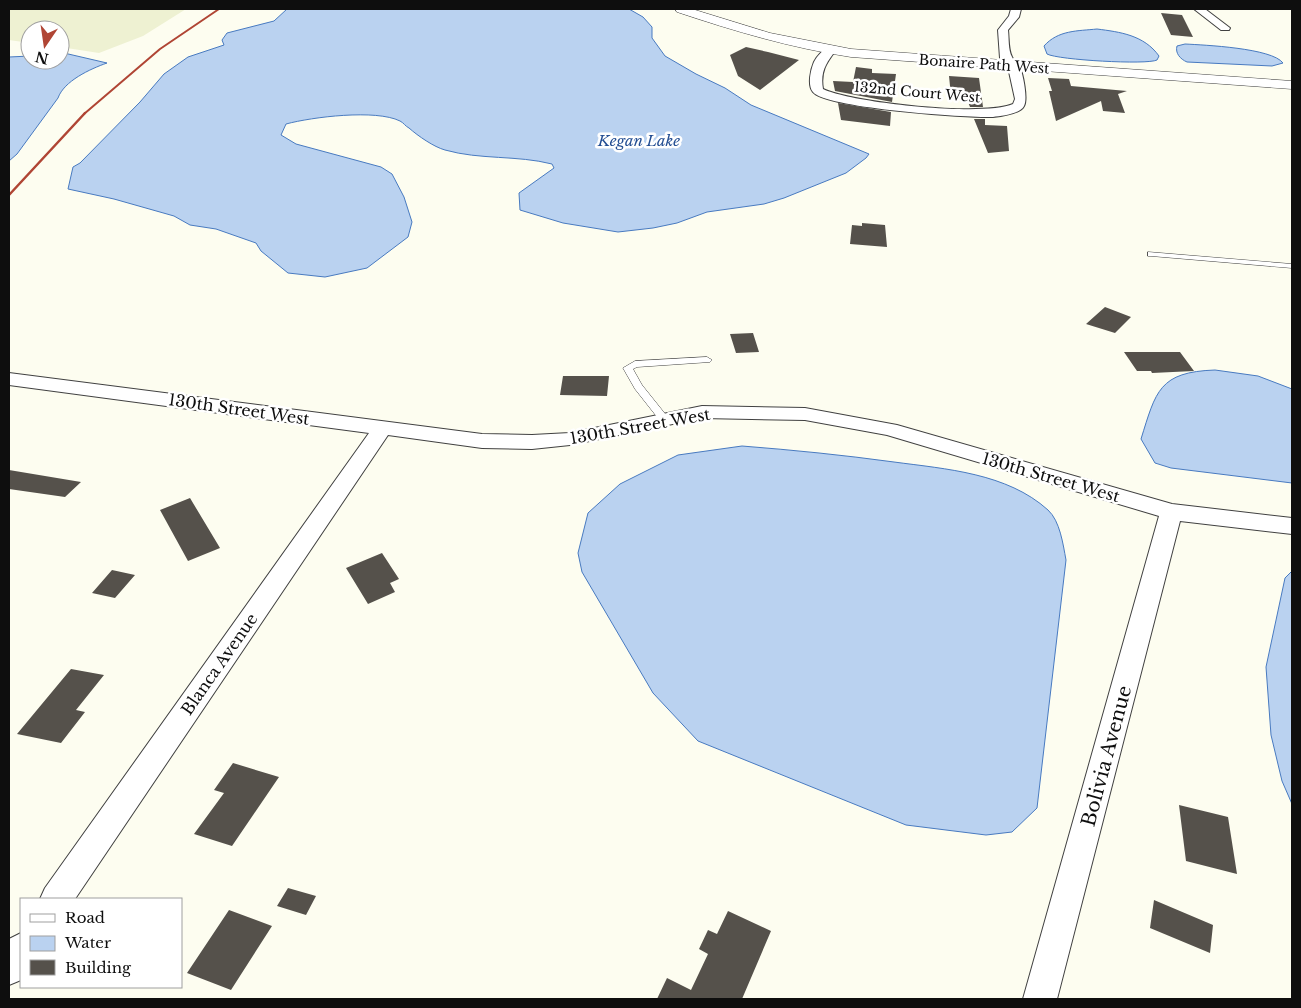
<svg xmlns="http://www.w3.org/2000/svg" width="1301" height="1008" font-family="'Libre Baskerville',serif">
<rect width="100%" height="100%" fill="#fdfdf0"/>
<path fill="#eef1d2" d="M9 9H186L143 36 99 53 60 47V30H30V43L9 40Z"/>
<path fill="#bad2f0" stroke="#487ac0" d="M287 9H629L643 17 652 27V38L665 56 696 74 725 88 751 105 869 154 866 158 846 173 784 198 764 204 707 212 677 223 653 228 618 232 563 223 520 210 519 193 554 168 552 164C517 155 480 160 445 150 434 147 418 136 409 128 405 126 404 123 400 121 376 109 312 117 286 124L281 135 296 144 381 167 392 174 404 197 412 222 408 237 367 268 325 277 288 273 261 251 256 243 216 229 190 225 174 216 114 199 68 189 73 167 80 163 140 102 164 74 188 57 224 45 222 40 227 33 274 21Z
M1097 29C1120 32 1144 35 1159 56L1157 60C1147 65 1058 60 1047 54L1044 46C1058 30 1078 31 1097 29Z
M1185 44C1204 45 1272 48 1283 63L1272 66 1187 62C1180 59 1175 53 1177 46Z
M60 53H64L107 63C90 69 64 81 58 98L17 154 9 161V57L30 56V60H60Z
M1215 370 1258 376 1292 389V483L1171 468 1155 463 1141 439C1156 391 1159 372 1215 370Z
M742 446C793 450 843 455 894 462 946 469 1007 473 1048 510 1060 521 1063 544 1066 560L1037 808 1012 832 986 835 906 825 698 741 653 693 582 572 578 553 588 513 620 484 678 455Z
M1292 571V804L1282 781 1271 735 1266 667 1285 578Z"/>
<path fill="#55514b" d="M1161 13 1182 15 1193 37 1171 35Z
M746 47 768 52 799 60 760 90 738 76 730 55Z
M856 67 872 69V73L896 74 892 102 835 91 833 81 853 82Z
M949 76 979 78 983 107H970L966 97 951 96Z
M1048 78 1069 79 1071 86 1127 91 1118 94 1125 113 1103 111 1101 101 1056 121 1049 91H1052Z
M838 103 891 112 890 126 841 120Z
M974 119H985V125L1007 126 1009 151 988 153Z
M862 223 885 225 887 247 850 244 852 225 862 226Z
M1105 307 1131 317 1115 333 1086 324Z
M753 333 759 352 736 353 730 334Z
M1124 352H1180L1194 371 1152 373 1151 371H1137Z
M563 376H609L607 396 560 395Z
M9 470 81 482 65 497 9 489Z
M190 498 220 548 188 561 160 510Z
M382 553 399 579 390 583 395 592 368 604 346 568Z
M112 570 135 575 115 598 92 593Z
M71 669 104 675 76 710 85 712 61 743 17 734Z
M233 763 279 777 232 846 194 834 224 793 214 790Z
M1179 805 1228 817 1237 874 1186 861Z
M288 888 316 896 306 915 277 906Z
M1154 900 1213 925 1210 953 1150 928Z
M229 910 272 926 231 990 187 973Z
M728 911 771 931 742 999H657L667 978 691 990 708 954 699 949 708 930 717 934Z"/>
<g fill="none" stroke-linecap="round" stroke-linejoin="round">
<g stroke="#414141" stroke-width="1">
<path id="service" d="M1148 252 1292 264V268L1151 256H1148Z
M707 357 712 360 710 362 637 367 633 369 642 385 670 420 665 423 661 422 635 389 623 368 635 361Z"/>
</g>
<g stroke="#414141" stroke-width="2">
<path id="minor" d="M1011 9H1021L1019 17 1008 30C1009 38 1008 50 1012 57 1013 60 1017 62 1019 65 1023 73 1028 99 1024 106 1020 114 1002 116 993 117 967 118 825 108 813 92 807 85 811 69 814 62 817 56 824 48 830 47L836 50C826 63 820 72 823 89 852 103 984 117 1013 104L1015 99 1008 67 1000 58 998 30 1009 16Z
M1194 9H1205L1230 28 1229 30H1221Z
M9 373 482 434 532 435 570 433 702 406 805 408 897 425 1172 504 1292 518V534L1180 521 1057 999H1023L1159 516 887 435 805 420 702 418 570 445 532 449 482 448 388 435 75 899H40L45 888 369 433 9 385Z
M21 933V980L9 985V939Z"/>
</g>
<g stroke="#414141" stroke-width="1">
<path id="tertiary" d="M675 9H692L770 33 851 49 1292 81V89L851 57C791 48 734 31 677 12Z"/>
</g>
<use href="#service" fill="#fff" fill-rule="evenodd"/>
<use href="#minor" fill="#fff" fill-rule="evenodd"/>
<use href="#tertiary" fill="#fff" fill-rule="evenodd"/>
<path stroke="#b04534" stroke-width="2" d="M84 114 160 49 219 9"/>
<path stroke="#b04534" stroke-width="2.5" d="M9 195 85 113"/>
</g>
<g text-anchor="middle" stroke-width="5" stroke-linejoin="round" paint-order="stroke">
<g font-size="14" fill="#0e0e0e" stroke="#fff">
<text transform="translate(984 64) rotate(4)" y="5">Bonaire Path West</text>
<text transform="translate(917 92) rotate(5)" y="5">132nd Court West</text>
</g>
<g font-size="15" font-style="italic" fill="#234e93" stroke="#fff">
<text x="639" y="146">Kegan Lake</text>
</g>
<g font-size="16" fill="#0e0e0e" stroke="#fff">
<text transform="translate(239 409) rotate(8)" y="6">130th Street West</text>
<text transform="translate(640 426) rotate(-10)" y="6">130th Street West</text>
<text transform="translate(1051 477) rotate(16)" y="6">130th Street West</text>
<text transform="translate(219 664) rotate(-55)" y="6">Blanca Avenue</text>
</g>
<g font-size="19" fill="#0e0e0e" stroke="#fff">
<text transform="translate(1106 756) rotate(-75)" y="7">Bolivia Avenue</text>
</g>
</g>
<rect width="1301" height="1008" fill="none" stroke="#0e0e0e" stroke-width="20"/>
<rect x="20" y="898" width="162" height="90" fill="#ffffff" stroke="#9f9f9f"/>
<rect x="30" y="914" width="25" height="8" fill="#ffffff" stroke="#9f9f9f"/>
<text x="65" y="923" font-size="15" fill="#0e0e0e">Road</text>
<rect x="30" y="936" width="25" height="15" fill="#bad2f0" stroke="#9f9f9f"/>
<text x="65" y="948" font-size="15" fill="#0e0e0e">Water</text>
<rect x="30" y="960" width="25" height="15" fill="#55514b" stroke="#9f9f9f"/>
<text x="65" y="973" font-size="15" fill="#0e0e0e">Building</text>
<g transform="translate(45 45) rotate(193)"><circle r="24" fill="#ffffff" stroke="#9f9f9f"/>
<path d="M0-4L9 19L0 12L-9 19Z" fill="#b04534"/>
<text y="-8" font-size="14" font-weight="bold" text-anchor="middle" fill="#0e0e0e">N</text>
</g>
</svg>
